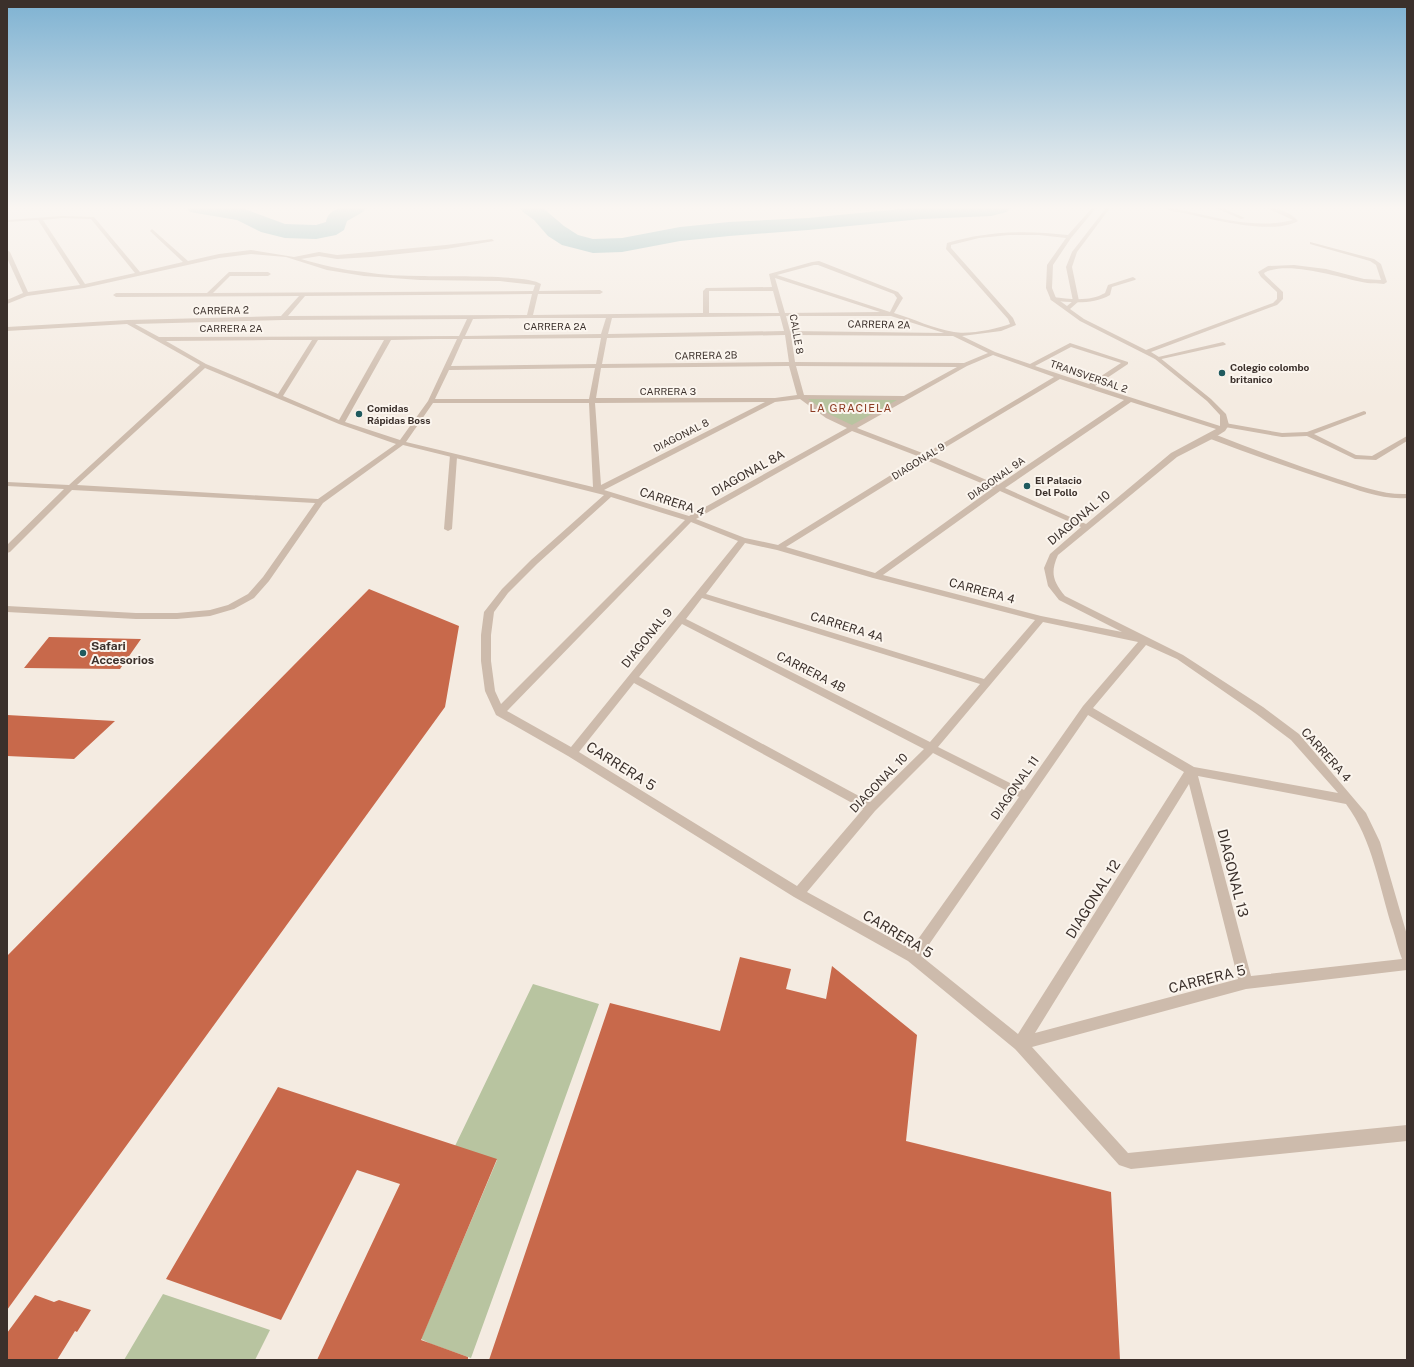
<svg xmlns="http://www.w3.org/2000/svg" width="1414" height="1367" font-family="'Public Sans',sans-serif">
<rect width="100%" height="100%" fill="#f4ebe1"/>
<path fill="#b8c4a0" d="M801 397 905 398 854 427 814 408Z
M533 984 599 1004 471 1358 431 1344 421 1339 497 1160 455 1146Z
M163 1294 270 1330 255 1360H124Z"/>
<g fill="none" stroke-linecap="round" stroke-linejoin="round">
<path fill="#7fb0b2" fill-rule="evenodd" d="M187 208H242L285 224 316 225 326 222C329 204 353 207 366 208L363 212 347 221 344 230 336 235 316 239 285 238 261 232 237 220 190 212Z
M520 208H543L564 226 578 235 593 239 622 238 680 227 729 222 808 218 911 208H1010L1007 212 991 216 922 219 808 230 729 236 680 241 622 252 593 253 562 245 548 236 534 220 523 212Z"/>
</g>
<path fill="#c8694b" d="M369 589 459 626 445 707 7 1310V956Z
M49 637 141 639 120 669 24 668Z
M7 715 115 721 74 759 7 756Z
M740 957 791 969 786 989 826 999 832 966 917 1035 906 1141 1111 1192 1120 1360H489L610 1003 720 1031Z
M278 1087 497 1159 421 1340 468 1357V1360H317L400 1184 357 1170 281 1320 166 1279Z
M35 1295 54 1302 59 1300 91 1310 77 1332 75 1331 57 1360H7V1333Z"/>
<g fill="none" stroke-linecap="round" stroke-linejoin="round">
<path fill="#cdbbac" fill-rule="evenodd" d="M1133 277 1136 279 1135 280 1112 287 1110 295C1093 305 1072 302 1053 301L1050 299 1053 297C1070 299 1090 302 1105 293L1108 285Z
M1223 342 1226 344 1225 345 1157 360 1154 358Z
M1364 411 1366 412V414L1314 434 1356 455 1372 456 1407 436V441L1376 460 1355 459 1307 436 1282 437 1225 427 1221 425 1225 423 1282 433 1307 432Z
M1208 434H1214C1255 450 1296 465 1338 479 1361 486 1383 495 1407 494V498C1382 500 1359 490 1336 483 1293 469 1250 454 1208 438Z
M450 455H456L457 457 452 529 448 531 444 529Z"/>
<path fill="#cdbbac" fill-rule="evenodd" d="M1092 208H1096L1071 238 1053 265 1052 288 1056 298 1067 306 1073 301 1066 267 1072 252 1106 208H1110L1077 252 1072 267 1079 301 1070 309 1084 319 1146 350 1273 303 1277 299V292L1261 277 1258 272 1268 266 1294 265 1326 269 1364 279 1381 280 1376 265 1370 261 1310 244V242L1374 259 1381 264 1387 282 1384 284C1377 283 1369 284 1362 282 1338 277 1286 260 1264 273L1265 275 1283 292V299L1277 305 1151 352 1159 357 1211 399 1226 414 1229 425 1225 431 1214 438 1177 457 1058 555C1050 573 1053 581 1065 596L1183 655 1263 707 1299 734 1366 813 1380 842 1407 935V970L1246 989 1032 1047 1128 1153 1407 1125V1141L1131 1169 1119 1165 1015 1049 908 961 794 897 568 756 496 715 485 691 481 661V635L484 612 502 589 531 560 604 495 403 445 323 503 269 581 254 598 234 609 210 616 177 619H136L7 612V606L136 613H177L210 610 228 605 248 594 263 577 315 503 72 490 10 552 7 553V545L64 489 7 486V482L69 485 200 365 127 324 7 331V327L128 320 281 316 299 296 116 297 113 295 116 293H207L229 272H268L271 274 268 276H230L213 293 533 291 535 285 500 281 420 280 364 276 327 270 286 257 251 254 219 258 84 288 27 296 7 304V300L23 293 7 258V250L10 252 28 292 80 285 38 220 7 222V220L62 216 94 217 140 272 183 262 150 231 152 229 188 261 219 254 251 250 294 257 319 252 337 255 446 245 492 239 494 241 446 249 371 257 337 259 319 256 301 259C322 265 342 270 364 272 383 275 403 276 422 276 443 277 528 274 541 284L539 291 600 290 603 292 600 294H538L533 315 703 313V291L706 288 772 287 769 274 812 262 819 261 898 292 903 298 894 313C914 319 934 329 954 332 968 335 997 329 1010 324L1008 319 946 249 947 243C987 231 1026 230 1068 235ZM62 218 91 219 135 273 85 284 43 220ZM1009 235H1039L1066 238 1047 265 1046 288 1051 300 1080 321 1155 359 1207 401 1220 415V426L1095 386 1128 364V362L1070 343 1030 364 995 352 962 336 1001 331 1016 325 1013 318 951 248V245L979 238ZM814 265H818L894 294 897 298 890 312 777 275ZM775 278 880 312 785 313ZM709 291H773L779 313H709ZM532 294 527 315 288 316 305 296ZM780 316 784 331 608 334 612 318ZM786 316H891L944 333 790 331ZM531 318H606L601 334 465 336 473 319ZM467 319 459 336 159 337 135 324 283 320ZM785 335 789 362 602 364 607 338ZM791 335 953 336 988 353 964 363 795 362ZM601 338 596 364 451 366 463 339ZM437 339H457L428 401 400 440 345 422 391 340ZM270 340H312L278 394 206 364 166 341ZM318 340H384L339 420 283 396ZM1071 347 1121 363 1089 384 1035 366ZM993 355 1054 377 925 454 857 428 967 366ZM789 366 797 395 775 398H596L601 368ZM796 366 957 367 904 396 804 395ZM205 368 339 424 396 444 318 499 77 485ZM595 368 589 399H435L449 370ZM1060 379 1124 400 998 485 931 456ZM800 399 826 418 847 428 689 516 604 490 775 402ZM808 399 897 400 852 425 831 415ZM765 402 601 485 595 403ZM1131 402 1216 429 1171 453 1086 524 1005 488ZM433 403H589L593 487 406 442ZM852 431 920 457 778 545 745 538 696 519ZM926 460 993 488 875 573 786 547ZM1000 491 1081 527 1050 554 1044 568 1048 586 1059 600 1122 632 1041 616 883 575ZM611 497 685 520 501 704 495 691 491 661V635L494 612 508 593 537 564ZM691 522 738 541 571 747 507 711ZM745 543 777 550 873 578 1035 620 984 679 706 594ZM702 598 980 684 930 742 686 619ZM1043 622 1138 642 1083 706 1024 790 938 747ZM682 624 924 749 870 802 639 677ZM1146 645 1177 659 1255 713 1291 740 1338 793 1194 767 1093 708ZM634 683 863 809 797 886 579 752ZM1088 715 1184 772 1018 1034 921 956ZM933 753 1019 797 911 949 807 892 875 811ZM1198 776 1346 804C1373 840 1379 887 1393 930 1396 939 1398 949 1402 959L1251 976ZM1189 784 1238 979 1035 1033Z
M1165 208H1173C1211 216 1253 230 1293 220L1267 208C1277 207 1292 213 1298 221 1274 235 1215 220 1188 214 1181 212 1170 212 1165 208Z
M1216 208H1222L1245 218 1241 219Z"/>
</g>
<linearGradient id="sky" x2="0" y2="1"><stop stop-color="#7eb2d2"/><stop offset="0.52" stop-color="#faf6f2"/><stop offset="1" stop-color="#faf6f2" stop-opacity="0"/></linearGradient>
<rect width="1414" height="399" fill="url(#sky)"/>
<g fill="#1f5a5e" stroke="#fbf5ee" stroke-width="1.5">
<circle cx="1222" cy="373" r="4"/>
<circle cx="359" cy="414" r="4"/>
<circle cx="1027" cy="486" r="4"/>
<circle cx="83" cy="653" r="4"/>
</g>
<g text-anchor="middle" stroke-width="4" stroke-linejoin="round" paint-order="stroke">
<g font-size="10" fill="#3b302b" stroke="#fbf5ee">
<text transform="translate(221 310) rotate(-1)" y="4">CARRERA 2</text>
<text transform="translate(879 324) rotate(1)" y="4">CARRERA 2A</text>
<text x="555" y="330">CARRERA 2A</text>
<text x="231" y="332">CARRERA 2A</text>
<text transform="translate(797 334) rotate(80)" y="4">CALLE 8</text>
<text transform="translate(706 355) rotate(-1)" y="4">CARRERA 2B</text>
<text transform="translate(1089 376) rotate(19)" y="4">TRANSVERSAL 2</text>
<text x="668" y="395">CARRERA 3</text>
<text transform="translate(681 435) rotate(-27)" y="4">DIAGONAL 8</text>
<text transform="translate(918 461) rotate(-32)" y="4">DIAGONAL 9</text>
<text transform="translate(996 478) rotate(-35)" y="4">DIAGONAL 9A</text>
</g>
<g font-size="10" font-weight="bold" fill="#3b302b" stroke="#fbf5ee" text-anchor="start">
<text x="1230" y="371">Colegio colombo<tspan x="1230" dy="12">britanico</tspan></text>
<text x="367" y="412">Comidas<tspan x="367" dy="12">Rápidas Boss</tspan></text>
<text x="1035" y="484">El Palacio<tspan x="1035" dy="12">Del Pollo</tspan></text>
</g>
<g font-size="11" letter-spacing="1" fill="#8c3b22" stroke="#fbf5ee">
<text x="851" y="412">LA GRACIELA</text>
</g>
<g font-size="12" fill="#3b302b" stroke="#fbf5ee">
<text transform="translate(748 473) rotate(-29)" y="4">DIAGONAL 8A</text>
<text transform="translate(672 502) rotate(18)" y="4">CARRERA 4</text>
<text transform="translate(1079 518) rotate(-40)" y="4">DIAGONAL 10</text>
<text transform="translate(982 591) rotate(15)" y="4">CARRERA 4</text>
<text transform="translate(847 627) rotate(17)" y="4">CARRERA 4A</text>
<text transform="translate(647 638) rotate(-51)" y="4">DIAGONAL 9</text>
<text transform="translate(811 672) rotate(27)" y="4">CARRERA 4B</text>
<text transform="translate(1326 755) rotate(48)" y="4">CARRERA 4</text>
<text transform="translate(879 783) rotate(-46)" y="4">DIAGONAL 10</text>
<text transform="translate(1015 788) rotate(-55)" y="4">DIAGONAL 11</text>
</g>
<g font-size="12" font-weight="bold" fill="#3b302b" stroke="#fbf5ee" text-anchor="start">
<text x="91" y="650">Safari<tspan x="91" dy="14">Accesorios</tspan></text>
</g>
<g font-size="14" fill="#3b302b" stroke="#fbf5ee">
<text transform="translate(621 766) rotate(32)" y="5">CARRERA 5</text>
<text transform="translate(1233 873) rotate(76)" y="5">DIAGONAL 13</text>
<text transform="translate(1093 899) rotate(-58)" y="5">DIAGONAL 12</text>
<text transform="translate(898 934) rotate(31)" y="5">CARRERA 5</text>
<text transform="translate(1207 979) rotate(-14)" y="5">CARRERA 5</text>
</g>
</g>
<rect width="1414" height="1367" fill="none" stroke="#3b302b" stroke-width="16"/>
</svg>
